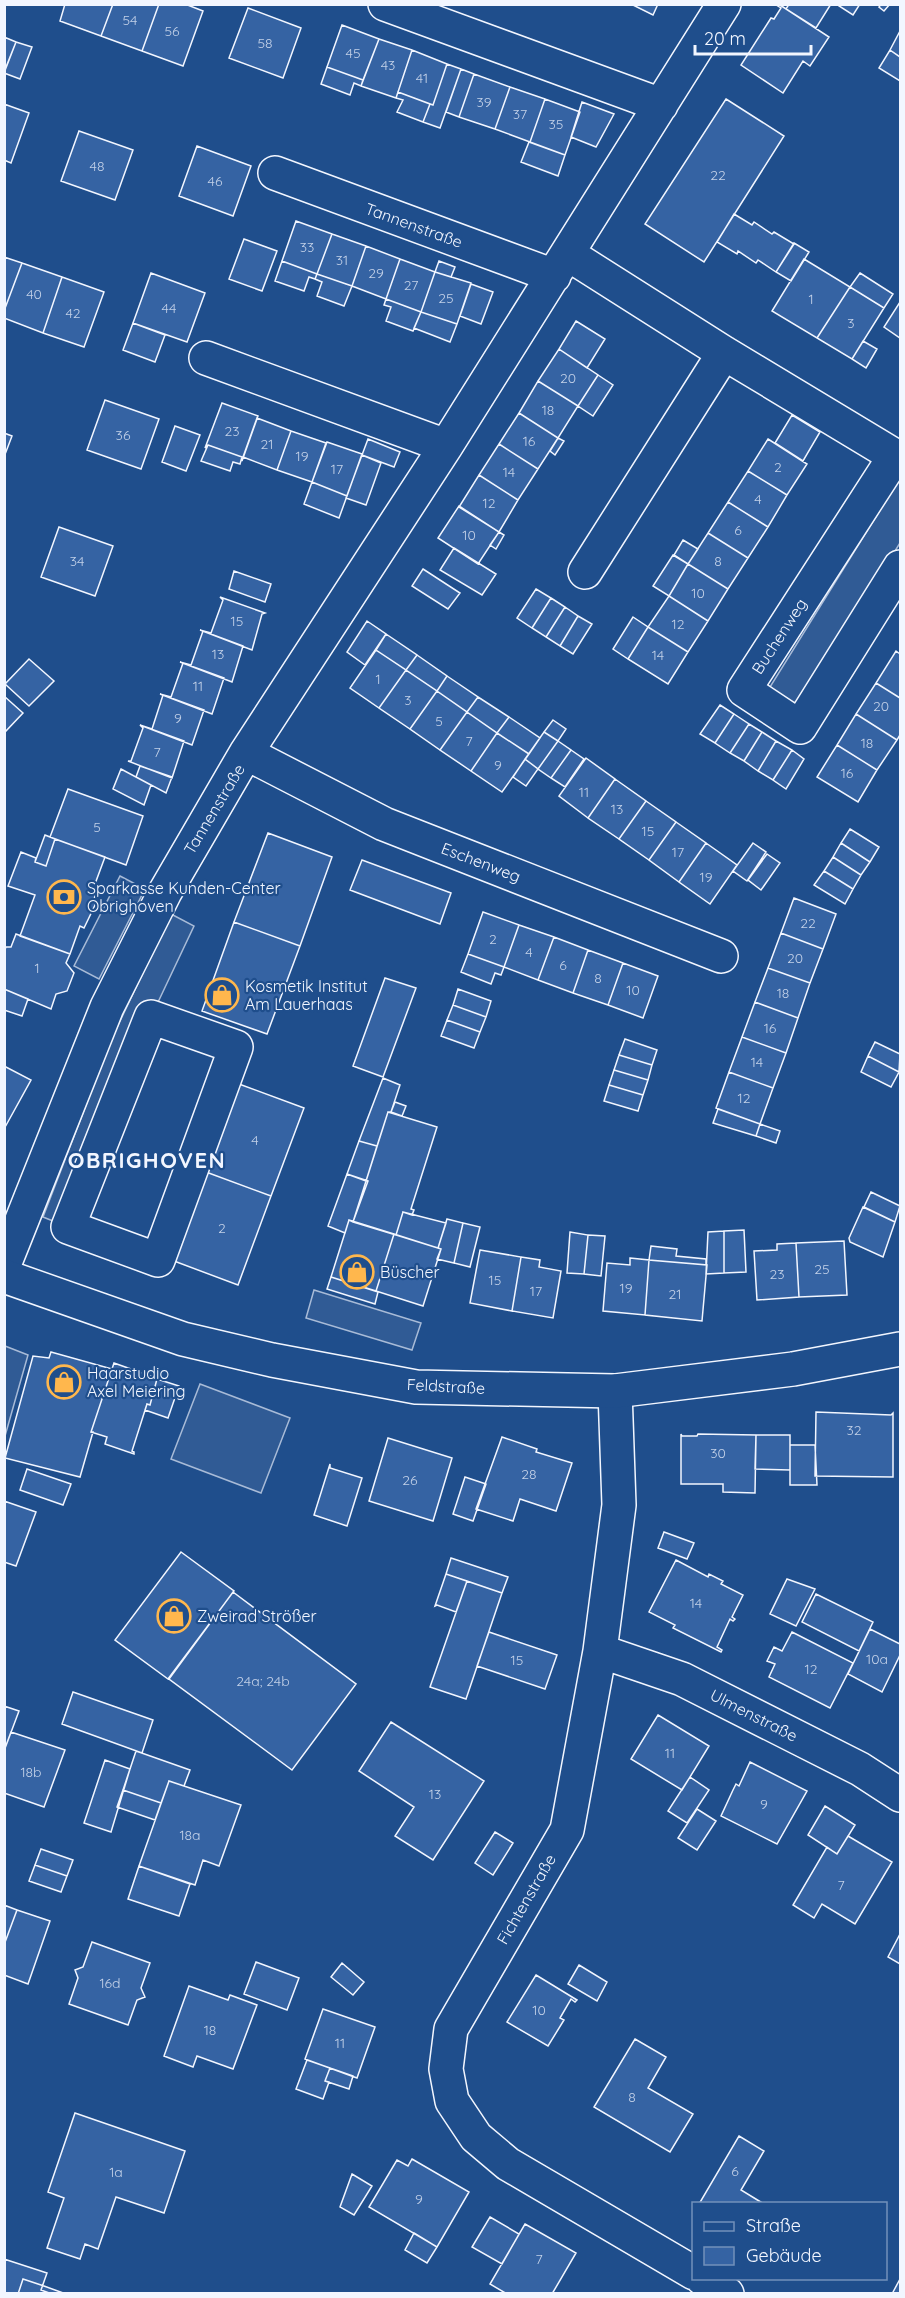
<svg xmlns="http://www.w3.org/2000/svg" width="905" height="2298" font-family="Quicksand,sans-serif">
<rect width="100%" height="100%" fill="#1f4e8c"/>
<path fill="#305b95" stroke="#a8bbd7" stroke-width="1.5" d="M900 478V543L794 713 765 695Z
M120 876 145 889 99 979 74 966Z
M171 914 194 926 151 1017 68 1227 43 1217 111 1040Z
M314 1290 421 1323 412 1350 306 1318Z
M5 1346 28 1355 5 1436 4 1348Z
M200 1384 290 1418 261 1493 171 1459Z"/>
<path fill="#3563a3" stroke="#f2f6ff" stroke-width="1.5" d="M65 4H113L101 36 60 21Z
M113 4H159L142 51 101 36Z
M159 4H185L203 11 183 66 142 51Z
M631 4H658L653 15Z
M789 4H831L816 28 786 9Z
M836 4H860L853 15Z
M890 4 884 11 879 7 881 4Z
M780 5 829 37 810 66 803 61 783 93 741 65 771 18 774 19 781 8 778 6Z
M248 8 301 28 283 78 229 58Z
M342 25 379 39 363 80 327 67Z
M900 31V57L890 50Z
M4 37 16 42 4 72Z
M379 39 412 50 396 98 361 86Z
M16 42 32 47 20 79 4 73Z
M412 50 447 64 433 105 398 92Z
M890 50 900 57V81L879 68Z
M447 64 461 69 440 128 423 122 430 104 433 105Z
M327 67 363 80 361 86 354 83 350 95 321 84Z
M461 69 474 74 459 117 446 112Z
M474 74 510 87 495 129 459 117Z
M510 87 545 99 530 142 495 129Z
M398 92 430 104 423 122 397 112 403 100 396 98Z
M545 99 580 112 565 155 530 142Z
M726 99 784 136 704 262 645 224Z
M582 102 614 114 596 147 571 137Z
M4 104 29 113 11 163 4 160Z
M79 131 133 150 115 200 61 181Z
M529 142 565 155 558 176 521 162Z
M197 146 251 166 233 216 179 196Z
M734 214 752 225 754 222 772 234 774 232 794 244 776 272 758 260 756 263 738 251 737 254 717 242Z
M296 221 332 234 317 274 282 261Z
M332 234 366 246 352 286 317 274Z
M244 239 277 251 262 291 229 279Z
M794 243 809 252 791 281 776 272Z
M366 246 400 259 386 299 352 286Z
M4 257 22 263 4 311Z
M400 259 435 272 421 312 386 299Z
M804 259 850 287 817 338 772 311Z
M282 261 317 274 315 279 309 277 304 291 275 281Z
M439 261 455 267 451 277 435 272Z
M22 263 62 277 43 333 4 318V311Z
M435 272 471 283 457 324 421 312Z
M151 273 205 293 187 342 133 323Z
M860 273 893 294 884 308 850 287Z
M317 274 352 286 344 306 317 296 322 282 315 279Z
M62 277 104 292 84 347 43 333Z
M471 284 493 292 481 324 460 316Z
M850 287 884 308 852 359 817 338Z
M386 299 421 312 413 331 386 321 391 307 384 305Z
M900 302V338L884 327Z
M421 312 457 324 450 342 414 328Z
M576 321 605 339 587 368 559 349Z
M133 323 165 335 155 362 123 350Z
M863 341 877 349 866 368 852 359Z
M559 349 598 375 578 406 538 381Z
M598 375 613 385 593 416 578 406Z
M538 381 578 406 558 438 519 413Z
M105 400 159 419 141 469 87 450Z
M222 403 258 416 242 461V457L208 445 205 448Z
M519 413 558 438 538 469 499 444Z
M792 415 820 432 803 461 775 443Z
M257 418 291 431 277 470 243 457Z
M175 426 200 435 186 471 162 462Z
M291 431 326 443 312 482 277 470Z
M4 433 12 436 4 457Z
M558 438 564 441 555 455 550 451Z
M368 439 400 452 394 467 362 455Z
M768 439 807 464 787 495 748 471Z
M327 442 362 454 347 496 312 482Z
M499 444 538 469 518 500 479 475Z
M208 445 242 457 240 464 233 462 230 471 201 461Z
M362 455 381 463 366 505 346 498Z
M748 471 787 495 768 527 728 502Z
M479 475 518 500 499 532 459 507Z
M312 482 347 496 339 518 304 504Z
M728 502 768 527 748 558 708 533Z
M459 506 499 532 478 564 438 538Z
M59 527 113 546 95 596 41 577Z
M499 532 504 535 496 549 490 545Z
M708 533 748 558 728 589 688 564Z
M683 540 698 549 688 564 674 555Z
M454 548 496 574 482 595 440 570Z
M673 555 688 564 669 596 653 586Z
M688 564 728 589 708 621 669 596Z
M423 569 460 593 448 609 412 586Z
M234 571 271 584 265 602 229 589Z
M536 589 551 598 532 628 517 618Z
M669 596 708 621 688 652 648 627Z
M220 597 265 613 262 614 252 650 200 630 211 633 223 600Z
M551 598 565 607 546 637 532 628Z
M565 607 578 616 560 646 546 637Z
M578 616 592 624 573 654 560 646Z
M633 617 648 627 628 659 613 649Z
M367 621 386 634 365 665 347 652Z
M648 627 688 652 668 684 628 659Z
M200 630 243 646 232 682 180 662 191 665 203 631Z
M386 634 417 655 406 670 376 650Z
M376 650 406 670 379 708 350 688Z
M896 651 900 654V698L876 683Z
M417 655 447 676 437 691 406 670Z
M29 659 54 681 29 706 5 684Z
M180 662 224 678 212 714 160 694 171 697 183 663Z
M406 670 437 691 410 729 379 708Z
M447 676 478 697 467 712 437 691Z
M876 683 900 698V735L897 740 856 714Z
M437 691 467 712 440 750 410 729Z
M160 694 204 710 192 745 140 725 152 729 163 695Z
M4 696 23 713 4 733Z
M478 697 509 717 497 733 467 712Z
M720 705 734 714 715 743 700 734Z
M467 712 497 733 471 771 440 750Z
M734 714 749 724 730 753 715 743Z
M856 714 897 740 877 770 837 745Z
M509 717 540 738 529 754 497 733Z
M553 720 566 729 558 741 544 732Z
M749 724 762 732 744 761 730 753Z
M140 725 184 741 172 778 128 761H131L143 728Z
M544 732 558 741 538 769 525 759Z
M762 732 776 741 758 771 744 761Z
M497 733 529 754 502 792 471 771Z
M558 741 571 750 551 778 538 769Z
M776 741 792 750 773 780 758 771Z
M837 745 877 770 858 802 817 777Z
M571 750 584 759 565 787 551 778Z
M792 750 804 759 786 789 773 780Z
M586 758 615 779 588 818 559 796Z
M525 759 538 769 526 786 513 777Z
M140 766 172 777 166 793 136 777Z
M121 769 151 785 144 805 113 789Z
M615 779 646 801 619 839 588 818Z
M68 789 143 816 126 865 50 837Z
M646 801 676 822 649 860 619 839Z
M676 822 706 843 679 882 649 860Z
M850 829 879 847 870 862 841 843Z
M268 833 332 857 300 946 234 922Z
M45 835 55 839 46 866 35 862Z
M55 839 105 857 95 884 99 886 94 899 97 901 84 928 80 926 70 954 20 936 35 895 8 886 21 852 36 858 35 862 46 866Z
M706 843 737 865 710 904 679 882Z
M753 843 766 852 747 881 733 871Z
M841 843 870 862 861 875 833 857Z
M767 854 780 863 761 890 748 880Z
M833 857 861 875 853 889 824 871Z
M362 860 451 893 440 924 350 890Z
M824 871 853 889 845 904 814 885Z
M794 898 836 914 823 949 781 933Z
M483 912 519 925 504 967 468 954Z
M234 922 300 946 267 1034 202 1011Z
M519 925 554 937 538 980 504 967Z
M781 933 823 949 810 983 768 968Z
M16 934 70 954 66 963 74 973 67 991 56 994 51 1009 4 989V952L6 947H11Z
M554 937 588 950 573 993 538 980Z
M588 950 623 963 608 1005 573 993Z
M468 954 504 967 501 975 495 973 491 984 461 972Z
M623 963 658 976 643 1018 608 1005Z
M768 968 810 983 798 1018 755 1002Z
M385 978 416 988 383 1077 353 1066Z
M4 989 28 999 22 1016 4 1010Z
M458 989 491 1001 486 1017 453 1005Z
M755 1002 798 1018 786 1053 742 1037Z
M453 1005 486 1017 480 1032 447 1020Z
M447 1020 480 1032 474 1048 441 1036Z
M742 1037 786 1053 773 1088 729 1072Z
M625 1039 657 1050 652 1065 619 1055Z
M875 1042 900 1054 899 1072 868 1056Z
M619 1055 652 1065 648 1080 614 1070Z
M868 1056 899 1072 891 1087 861 1072Z
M4 1066 31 1080 4 1129Z
M614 1070 648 1080 643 1095 609 1085Z
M729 1072 773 1088 760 1124 716 1108Z
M383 1078 400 1085 391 1112H388L377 1146 359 1141Z
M239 1084 304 1108 271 1196 206 1172Z
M609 1085 643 1095 638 1111 604 1101Z
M395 1102 406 1106 402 1116 391 1112Z
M718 1109 760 1124 756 1136 713 1123Z
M388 1112 437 1127 411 1209 414 1210 412 1215 403 1212 396 1235 353 1222Z
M760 1124 780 1131 776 1143 756 1136Z
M359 1141 377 1146 366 1181 347 1174Z
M206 1172 271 1196 238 1285 174 1261Z
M347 1174 368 1181 353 1222 349 1220 345 1233 328 1226Z
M871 1192 900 1206 895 1222 864 1207Z
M863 1207 895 1222 883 1257 850 1242 849 1238Z
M403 1212 446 1223 438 1248 396 1235Z
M447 1219 463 1223 454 1263 437 1259 441 1249 438 1248Z
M349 1220 394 1234 376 1291 331 1277Z
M463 1223 480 1227 470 1267 454 1263Z
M744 1230 746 1272 724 1273V1231Z
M724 1231V1273L706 1274 708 1232Z
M570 1232 588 1235 584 1274 567 1273Z
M394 1234 441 1249 423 1306 376 1291Z
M588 1235 605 1236 601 1276 584 1274Z
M844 1241 847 1295 799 1297 796 1243Z
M796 1243 799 1297 757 1300 754 1251 777 1250V1244Z
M651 1246 677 1249 676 1256 706 1259V1265L649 1260Z
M480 1250 521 1257 512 1311 470 1303Z
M521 1257 540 1260 539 1267 561 1271 553 1318 512 1311Z
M630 1258 649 1260 645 1315 603 1311 607 1263 630 1265Z
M649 1260 707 1265 702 1321 645 1315Z
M331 1277 378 1292 375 1304 327 1289Z
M51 1352 112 1369 91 1432H93L80 1477 5 1458 33 1356 49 1358Z
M114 1363 159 1379H157L150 1405 147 1404 132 1451 134 1452V1454L105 1444 107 1437 91 1432Z
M157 1379 179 1386 168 1418 145 1410 147 1404 150 1405Z
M816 1412 891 1415 893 1413V1477L815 1476Z
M681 1434 682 1436H697L698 1434 756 1435 755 1493 723 1492V1484H681Z
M756 1435H790V1470L755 1469Z
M502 1437 537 1449 536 1452 572 1463 556 1511 520 1499 513 1521 476 1509Z
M388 1438 452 1458 433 1521 369 1501Z
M790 1445H815L817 1485H790Z
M330 1464V1468L362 1478 347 1526 314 1515Z
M27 1469 71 1484 63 1505 20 1490Z
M465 1477 486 1484 473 1521 453 1514Z
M4 1501 36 1512 16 1566 4 1562Z
M664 1532 694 1543 687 1559 658 1548Z
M181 1552 234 1591 168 1679 115 1640Z
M451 1558 508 1577 502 1593 446 1574Z
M676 1560 708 1577 709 1574 723 1581 721 1584 743 1595 732 1617 735 1619 733 1621 730 1619 717 1647 722 1650 721 1652 673 1628 675 1625 649 1612Z
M446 1574 467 1581 456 1612 437 1605 435 1606Z
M787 1579 815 1589 796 1626 770 1614Z
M467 1581 502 1593 466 1699 430 1687Z
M233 1592 356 1684 292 1770 169 1679Z
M816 1594 873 1622 859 1651 802 1622Z
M870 1629 900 1644V1655L882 1692 848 1674Z
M489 1632 557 1655 545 1689 477 1666Z
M792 1632 853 1663 830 1708 769 1677 775 1664 767 1661 774 1647 782 1651Z
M73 1692 153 1720 142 1753 62 1724Z
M4 1706 19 1711 4 1751Z
M658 1715 709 1746 682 1790 631 1759Z
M391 1722 484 1781 433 1860 395 1836 414 1807 359 1771Z
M11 1732 65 1750 44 1807 4 1793V1751Z
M136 1751 190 1770 184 1786 169 1781 161 1803 123 1790Z
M105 1760 130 1769 111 1832 84 1823Z
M750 1762 807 1791 777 1844 721 1816 733 1790 736 1784 739 1786Z
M690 1777 709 1790 687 1823 668 1811Z
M169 1781 241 1805 219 1866 203 1860 195 1885 139 1866Z
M123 1790 161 1803 155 1820 117 1807Z
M825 1806 855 1825 837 1854 808 1835Z
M697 1809 716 1821 697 1850 678 1838Z
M495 1832 513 1843 493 1875 475 1863Z
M848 1836 892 1862 855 1924 822 1904 814 1918 793 1905 827 1847 837 1854Z
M41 1849 73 1860 67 1876 35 1865Z
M35 1865 67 1876 61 1892 29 1881Z
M139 1866 190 1884 179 1916 128 1899Z
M4 1905 17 1910 4 1945Z
M17 1910 50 1921 28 1984 4 1975V1945Z
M900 1934V1964L888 1957Z
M92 1942 150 1963 141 1988 145 1997 137 2000 128 2025 69 2004 78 1978 75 1970 83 1967Z
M256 1962 299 1978 287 2010 244 1994Z
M342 1963 364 1982 353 1995 331 1977Z
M579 1965 607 1982 597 2001 568 1984Z
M536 1975 577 2000 575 2002 571 1999 560 2018 564 2020 548 2046 507 2022Z
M189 1986 228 2000 230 1995 257 2005 233 2069 197 2056 193 2067 164 2056Z
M323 2009 375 2027 357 2078 305 2059Z
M635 2039 666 2057 648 2088 693 2114 670 2152 594 2107Z
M307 2060 330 2068 325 2081 329 2082 323 2099 296 2089Z
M330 2068 353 2076 349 2089 325 2081Z
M75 2113 185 2151 164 2213 116 2197 98 2249 85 2244 80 2259 47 2248 64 2198 48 2192Z
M739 2136 764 2151 741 2190 764 2204H699Z
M412 2159 469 2192 437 2247 369 2207 397 2160 408 2166Z
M352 2174 372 2186 354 2215 340 2207Z
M490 2217 519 2234 502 2264 472 2247Z
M525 2224 576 2253 552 2294H507L490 2284Z
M414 2233 437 2247 427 2263 405 2250Z
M4 2259 47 2273 41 2290 52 2294H4Z
M23 2279 44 2286 66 2294H18Z
M900 2279V2294H892Z"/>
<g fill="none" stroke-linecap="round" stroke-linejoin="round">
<g stroke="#f2f6ff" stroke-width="36">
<path id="street" d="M385 4 661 105
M275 173 554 276
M568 254 724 353 900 459
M206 358 446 446
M895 456 744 690 800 727 900 567
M585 572 724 353
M246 753 384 824 721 956
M151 1017 236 1047 158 1260 68 1227Z
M4 1265 107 1007 165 892 246 753 446 446 724 4
M615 1391 619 1505 600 1651 567 1830 451 2029 446 2069 452 2101 476 2137 508 2164 694 2273
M600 1651 682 1679 860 1769 900 1795
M702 2278 727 2294"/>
</g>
<g stroke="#f2f6ff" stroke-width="36">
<path id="secondary" d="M4 1276 183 1339 272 1360 416 1387 615 1391 793 1369 900 1349"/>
</g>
<use href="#street" stroke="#1f4e8c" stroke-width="33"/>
<use href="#secondary" stroke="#1f4e8c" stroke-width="33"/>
</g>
<defs>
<g id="bank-ring" transform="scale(1.725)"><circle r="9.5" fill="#1f4e8c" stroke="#ffb74d" stroke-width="1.5"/><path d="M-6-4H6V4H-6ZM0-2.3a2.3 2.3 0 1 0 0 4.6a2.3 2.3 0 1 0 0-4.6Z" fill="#ffb74d"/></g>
<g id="shop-ring" transform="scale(1.725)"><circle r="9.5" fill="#1f4e8c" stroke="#ffb74d" stroke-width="1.5"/><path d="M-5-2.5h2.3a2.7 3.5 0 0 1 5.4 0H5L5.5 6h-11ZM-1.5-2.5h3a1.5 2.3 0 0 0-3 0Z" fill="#ffb74d"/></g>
</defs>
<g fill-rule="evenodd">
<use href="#bank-ring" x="64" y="897"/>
<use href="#shop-ring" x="222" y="995"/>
<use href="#shop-ring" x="357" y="1272"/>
<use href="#shop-ring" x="64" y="1382"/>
<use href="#shop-ring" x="174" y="1616"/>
</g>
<g text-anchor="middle" stroke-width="4.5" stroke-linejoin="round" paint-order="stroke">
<g font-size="14" fill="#c3d1e8">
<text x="130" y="25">54</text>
<text x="172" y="36">56</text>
<text x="265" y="48">58</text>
<text x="353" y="58">45</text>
<text x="388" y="70">43</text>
<text x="422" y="83">41</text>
<text x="484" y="107">39</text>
<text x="520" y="119">37</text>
<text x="556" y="129">35</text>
<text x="97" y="171">48</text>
<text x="718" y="180">22</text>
<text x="215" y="186">46</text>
<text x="307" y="252">33</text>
<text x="342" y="265">31</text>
<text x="376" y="278">29</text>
<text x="411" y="290">27</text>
<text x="34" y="299">40</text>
<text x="446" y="303">25</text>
<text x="811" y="304">1</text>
<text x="169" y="313">44</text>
<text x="73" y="318">42</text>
<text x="851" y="328">3</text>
<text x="568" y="383">20</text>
<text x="548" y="415">18</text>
<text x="232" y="436">23</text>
<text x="123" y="440">36</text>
<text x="529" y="446">16</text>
<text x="267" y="449">21</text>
<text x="302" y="461">19</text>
<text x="778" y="472">2</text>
<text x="337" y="474">17</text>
<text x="509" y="477">14</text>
<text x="758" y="504">4</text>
<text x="489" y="508">12</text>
<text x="738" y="535">6</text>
<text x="469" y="540">10</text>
<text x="77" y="566">34</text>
<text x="718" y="566">8</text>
<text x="698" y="598">10</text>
<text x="237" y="626">15</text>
<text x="678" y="629">12</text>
<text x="218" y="659">13</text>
<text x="658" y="660">14</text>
<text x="378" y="684">1</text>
<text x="198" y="691">11</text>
<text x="408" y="705">3</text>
<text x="881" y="711">20</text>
<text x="178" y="723">9</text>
<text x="439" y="726">5</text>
<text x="469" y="746">7</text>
<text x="867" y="748">18</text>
<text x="157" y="757">7</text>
<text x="498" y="770">9</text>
<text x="847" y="778">16</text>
<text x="584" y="797">11</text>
<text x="617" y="814">13</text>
<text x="97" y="832">5</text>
<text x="648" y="836">15</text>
<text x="678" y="857">17</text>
<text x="706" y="882">19</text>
<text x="808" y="928">22</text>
<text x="493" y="944">2</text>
<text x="529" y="957">4</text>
<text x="795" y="963">20</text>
<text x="563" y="970">6</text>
<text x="37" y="973">1</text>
<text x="598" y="983">8</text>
<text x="633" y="995">10</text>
<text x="783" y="998">18</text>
<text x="770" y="1033">16</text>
<text x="757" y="1067">14</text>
<text x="744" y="1103">12</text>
<text x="255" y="1145">4</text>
<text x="222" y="1233">2</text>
<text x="822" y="1274">25</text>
<text x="777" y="1279">23</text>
<text x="495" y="1285">15</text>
<text x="626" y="1293">19</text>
<text x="536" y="1296">17</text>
<text x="675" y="1299">21</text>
<text x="854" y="1435">32</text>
<text x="718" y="1458">30</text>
<text x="529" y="1479">28</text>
<text x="410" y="1485">26</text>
<text x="696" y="1608">14</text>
<text x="877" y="1664">10a</text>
<text x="517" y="1665">15</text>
<text x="811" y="1674">12</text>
<text x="263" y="1686">24a; 24b</text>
<text x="670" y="1758">11</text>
<text x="31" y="1777">18b</text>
<text x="435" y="1799">13</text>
<text x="764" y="1809">9</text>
<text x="190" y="1840">18a</text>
<text x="841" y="1890">7</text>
<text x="110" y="1988">16d</text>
<text x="539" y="2015">10</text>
<text x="210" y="2035">18</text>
<text x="340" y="2048">11</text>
<text x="632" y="2102">8</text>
<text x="735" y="2176">6</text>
<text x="116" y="2177">1a</text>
<text x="419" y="2204">9</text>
<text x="539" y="2264">7</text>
</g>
<g font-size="16" fill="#f2f6ff" stroke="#1f4e8c">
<text transform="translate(414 225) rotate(20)" y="6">Tannenstraße</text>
<text transform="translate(779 636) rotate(-57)" y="6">Buchenweg</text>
<text transform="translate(214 809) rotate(-59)" y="6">Tannenstraße</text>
<text transform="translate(481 862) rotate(21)" y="6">Eschenweg</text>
<text transform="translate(446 1386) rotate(3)" y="6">Feldstraße</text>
<text transform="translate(754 1715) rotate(27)" y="6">Ulmenstraße</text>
<text transform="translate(526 1899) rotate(-60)" y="6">Fichtenstraße</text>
</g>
<g font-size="16" fill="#f2f6ff" stroke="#1f4e8c" text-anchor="start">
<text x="87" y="894">Sparkasse Kunden-Center<tspan x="87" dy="18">Obrighoven</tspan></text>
<text x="245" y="992">Kosmetik Institut<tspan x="245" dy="18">Am Lauerhaas</tspan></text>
<text x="380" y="1278">Büscher</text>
<text x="87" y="1379">Haarstudio<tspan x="87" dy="18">Axel Meiering</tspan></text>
<text x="197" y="1622">Zweirad Strößer</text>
</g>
<g font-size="22" font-weight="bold" letter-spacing="1.5" fill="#f2f6ff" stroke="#1f4e8c">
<text x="147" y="1168">OBRIGHOVEN</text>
</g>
</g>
<rect width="905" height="2298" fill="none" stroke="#f2f6ff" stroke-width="12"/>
<rect x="692" y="2202" width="195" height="78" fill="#1f4e8c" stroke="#7391ba" stroke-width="1.5"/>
<rect x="704" y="2222" width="30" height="9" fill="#1f4e8c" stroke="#7391ba" stroke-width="1.5"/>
<text x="746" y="2232" font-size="18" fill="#f2f6ff">Straße</text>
<rect x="704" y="2247" width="30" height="18" fill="#3563a3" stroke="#7391ba" stroke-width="1.5"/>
<text x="746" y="2262" font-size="18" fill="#f2f6ff">Gebäude</text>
<path d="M695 45v9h116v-9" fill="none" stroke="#f2f6ff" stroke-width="3"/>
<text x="704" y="45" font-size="18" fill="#f2f6ff" stroke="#1f4e8c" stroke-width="4.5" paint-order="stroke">20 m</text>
</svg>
